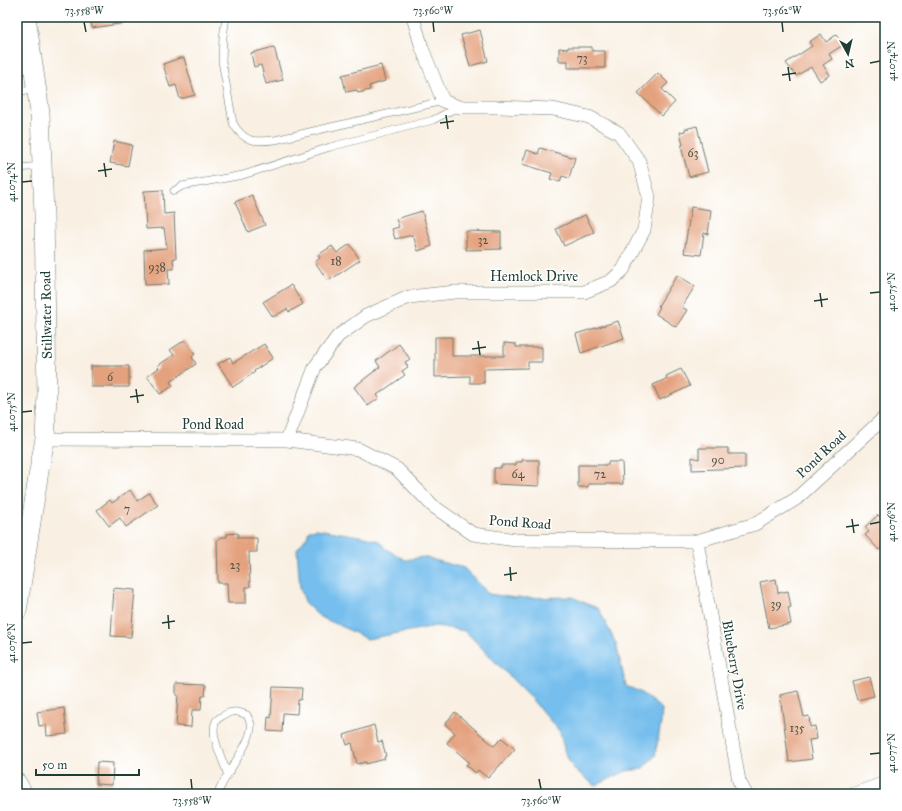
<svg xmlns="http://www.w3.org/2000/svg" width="902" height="811" font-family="'IM FELL Great Primer',serif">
<rect width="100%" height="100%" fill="#fff"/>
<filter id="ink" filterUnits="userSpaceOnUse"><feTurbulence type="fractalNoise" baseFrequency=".025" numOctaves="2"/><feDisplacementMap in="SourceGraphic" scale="8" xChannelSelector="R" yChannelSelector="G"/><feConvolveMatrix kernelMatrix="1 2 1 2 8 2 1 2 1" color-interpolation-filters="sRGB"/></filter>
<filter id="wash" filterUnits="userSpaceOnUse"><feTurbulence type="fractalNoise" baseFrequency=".012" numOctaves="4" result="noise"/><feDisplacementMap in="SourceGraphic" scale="16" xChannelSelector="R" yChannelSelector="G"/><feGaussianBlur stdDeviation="0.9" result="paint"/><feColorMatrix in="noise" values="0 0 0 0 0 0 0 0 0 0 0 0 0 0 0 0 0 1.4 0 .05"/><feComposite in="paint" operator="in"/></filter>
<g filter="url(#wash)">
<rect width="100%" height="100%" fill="#f9f0e3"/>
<path fill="#74beed" stroke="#4a7e90" d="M317 529 360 536 379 541 386 549 405 560 423 557 464 568 489 594 515 598 572 597 599 609 616 644 626 686 640 692 662 709 661 723 655 756 642 769 626 771 595 786 573 768 565 753 560 732 527 694 465 631 436 626 367 639 341 626 320 617 306 604 300 588 297 549 307 537 309 530Z"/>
<g id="blocks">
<path fill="#e4a17e" d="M90 17H124L125 23 92 28Z
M480 30 488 61 470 66 461 35Z
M821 34 826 42 836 35 843 45 829 54 832 59 823 65 830 75 820 81 811 67 796 76 786 63 812 46 809 42Z
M274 47 283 80 266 84 261 65 254 67 251 53Z
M568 47H592V51H605V68H568V61H559V48L568 49Z
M180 58H184L195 95 180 99 176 85 170 87 163 64Z
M381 65 385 81 369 86 370 90 358 93 357 90 346 92 342 75Z
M658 73 668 83 662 89 675 102 662 116 638 93Z
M697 126 708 172 689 177 681 146 683 145 680 132 685 131V129Z
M114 141 132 145 128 166 110 163Z
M540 148 575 158 569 178 562 176 560 182 550 179 552 173 522 164 527 150 538 154Z
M163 190 164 214 174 213 176 258 173 259 174 269H168L169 284 145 285 144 250 167 248 164 228 146 229 144 191Z
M252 195 265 225 248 232 235 202Z
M691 207 711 210 708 234 704 233 701 255 684 253Z
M422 211 432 246 418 251 413 235 395 239 392 229 399 227 396 219Z
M585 215 594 232 564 246 556 229Z
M466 231 501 232V249L466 250Z
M350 244 360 260 333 278 332 277 328 281 315 262 320 258 318 255 332 246 337 253Z
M677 275 695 286 682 307 687 310 676 327 656 314 660 307 658 306Z
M291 285 303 304 289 312 287 309 273 317 263 302Z
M618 321 624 338 581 353 576 334Z
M435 337H452V356H504V343L516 344V347H542V362H528V368L484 369V383H470V376L435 377Z
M185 340 195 354 192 357 196 364 170 382 173 386 160 394 147 376 159 368 157 366 174 355 170 350Z
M264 344 273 358 254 371 255 372 233 387 218 364 230 357 233 363Z
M399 344 410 359 405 362 408 367 402 371 405 375 377 395 379 398 368 406 354 387 380 367 376 361Z
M91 366H129V387H91Z
M681 369 690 386 660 400 653 385 664 380 667 378 666 376Z
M699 448H728V454H745V468L692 470V457L699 459Z
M522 460H539V486L494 484V468H501V465H516V462H522Z
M608 462H622L623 484H588V487H578V465H608Z
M130 490 137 501 149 493 158 505 126 527 120 518 109 526 97 510 110 500 112 503Z
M878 515 885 523V545L879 550 865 535 869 532 865 527Z
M238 533V538H257V552H249L250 587H246V603H228L227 583H218L217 540 221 537H227V534Z
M776 579 778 593 788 591 791 607 788 608 791 624 769 628 760 582Z
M114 588 135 590 131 637 111 636Z
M869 677 874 696 857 700 852 681Z
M176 684 206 685 205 696H202L201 710H192L191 727 176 726 178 695H176Z
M273 687 302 688 301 700H298L297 714 283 713 282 732 267 731 268 717 271 718Z
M798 691 804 717 809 716 810 727 815 726 817 739 809 740 812 759 789 762 780 695Z
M64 708 67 734 47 736 46 725 39 726 37 712Z
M455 712 494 746 502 738 515 749 488 778 478 770 476 773 466 765 469 762 447 743 455 733 445 724Z
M374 725 378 742 382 741 386 756 384 757 385 759 366 764V762L357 764 352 743 347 745 344 735Z
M97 762 113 763 112 785 96 784Z"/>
</g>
</g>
<g filter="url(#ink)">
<use href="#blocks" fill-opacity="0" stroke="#6b7c71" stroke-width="1"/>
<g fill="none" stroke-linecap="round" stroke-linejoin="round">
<g stroke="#6b7c71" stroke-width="8">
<path id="lane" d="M226 17 223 37 222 61 233 123C244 143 255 142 275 140L443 101
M17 93 36 87
M17 168 42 166
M174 191 182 186 243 175 330 147 433 120 458 107
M218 794C223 775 254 741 251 724 250 721 248 718 247 715 240 712 234 710 226 714 223 716 218 718 216 721 209 734 223 760 227 773"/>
</g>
<g stroke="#6b7c71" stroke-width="14">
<path id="street" d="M45 439 287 440 358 449 397 469 433 506 473 534 516 540 697 541 755 524 796 499 885 417
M287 440 315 367 338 336 366 316 409 297 455 292H584L611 281 623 270 644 230 649 197 639 161 619 133 589 117 553 109 499 107H459L443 101 422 48 413 17
M697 541 739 781 746 794
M854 794 885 783"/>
</g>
<g stroke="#6b7c71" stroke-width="20">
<path id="secondary" d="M17 611 39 471 45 439 47 393 44 214 40 113 26 17
M17 783 23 794"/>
</g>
<use href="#lane" stroke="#fff" stroke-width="7"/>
<use href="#street" stroke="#fff" stroke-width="13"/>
<use href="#secondary" stroke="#fff" stroke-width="19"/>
</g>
</g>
<path fill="none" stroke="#1f3d34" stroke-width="1.5" d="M84 22 86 32M433 22 434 32M782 22 783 32M870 63 880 61M788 67 790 81M782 75 796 73M446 115 448 129M440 123 454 121M104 163 106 177M98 171 112 169M22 182 32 181M820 293 822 307M870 293 880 292M814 301 828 299M478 341 480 355M472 349 486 347M136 389 138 403M130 397 144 395M22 412 32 411M852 519 854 533M870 524 880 522M846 527 859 525M510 567 511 581M504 575 517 573M168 615 169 629M162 623 175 621M22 643 32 642M870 754 880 753M191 779 192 789M539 779 541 789"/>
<g text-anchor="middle" stroke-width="3" stroke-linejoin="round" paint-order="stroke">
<g font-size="12" fill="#505646">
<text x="582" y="62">73</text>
<text x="693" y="157">63</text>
<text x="483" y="244">32</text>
<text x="336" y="265">18</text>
<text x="157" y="271">938</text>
<text x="110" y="381">6</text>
<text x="718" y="464">90</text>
<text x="518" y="478">64</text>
<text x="600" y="478">72</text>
<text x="127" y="513">7</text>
<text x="235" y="569">23</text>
<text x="776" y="608">39</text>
<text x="797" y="732">135</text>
</g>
<g font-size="14" fill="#1f3d34" stroke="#fff">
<text x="534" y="281">Hemlock Drive</text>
<text transform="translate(46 315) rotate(-91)" y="5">Stillwater Road</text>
<text x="213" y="429">Pond Road</text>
<text transform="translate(821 454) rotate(-43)" y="5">Pond Road</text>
<text transform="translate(520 522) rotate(4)" y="5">Pond Road</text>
<text transform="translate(735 665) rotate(80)" y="5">Blueberry Drive</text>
</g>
</g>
<rect width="902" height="811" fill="none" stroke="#fff" stroke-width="44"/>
<g transform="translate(848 54) rotate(172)" stroke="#ffffff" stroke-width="3" paint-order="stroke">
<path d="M0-3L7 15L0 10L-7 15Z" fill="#1f3d34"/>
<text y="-6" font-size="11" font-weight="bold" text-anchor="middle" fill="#1f3d34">N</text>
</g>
<path d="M36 769v6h103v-6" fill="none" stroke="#1f3d34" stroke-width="2"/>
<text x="42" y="769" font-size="12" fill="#1f3d34" stroke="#ffffff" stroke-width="3" paint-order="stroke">50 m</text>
<rect x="22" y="22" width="858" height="767" fill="none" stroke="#1f3d34" stroke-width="1.5"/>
<g font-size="10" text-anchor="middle" fill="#1f3d34">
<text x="84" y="14">73.558°W</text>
<text x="433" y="14">73.560°W</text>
<text x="782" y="14">73.562°W</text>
<text transform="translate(891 61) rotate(-90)" y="4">41.074°N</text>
<text transform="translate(11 182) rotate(-90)" y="4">41.074°N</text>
<text transform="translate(891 292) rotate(-90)" y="4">41.075°N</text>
<text transform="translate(11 412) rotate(-90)" y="4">41.075°N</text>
<text transform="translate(891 522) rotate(-90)" y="4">41.076°N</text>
<text transform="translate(11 643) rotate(-90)" y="4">41.076°N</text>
<text transform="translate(891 753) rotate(-90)" y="4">41.077°N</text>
<text x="192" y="804">73.558°W</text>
<text x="541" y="804">73.560°W</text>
</g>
</svg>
